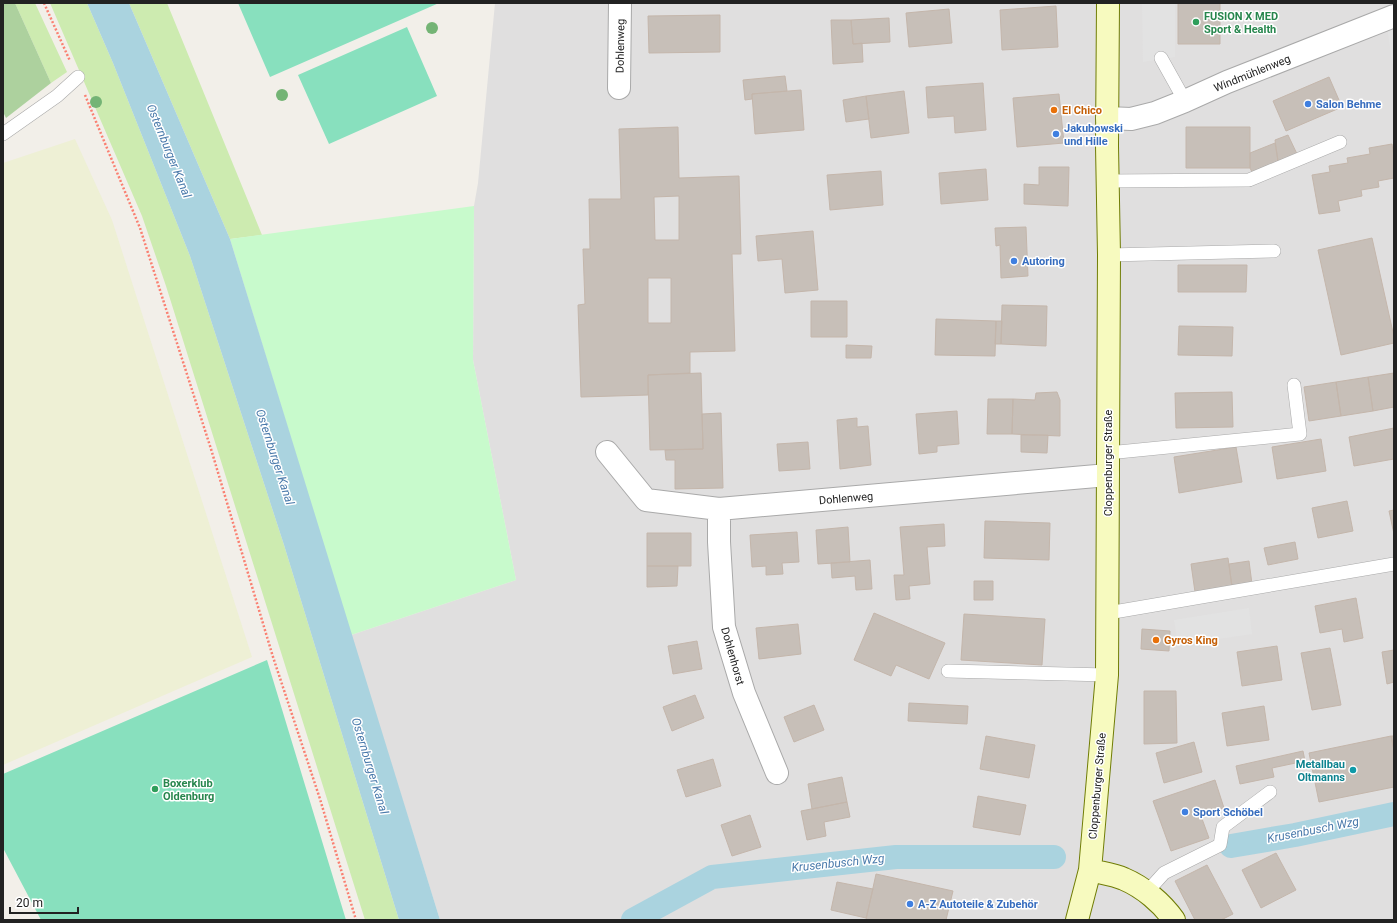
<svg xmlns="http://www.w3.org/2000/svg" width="1397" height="923" font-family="Roboto,sans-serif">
<rect width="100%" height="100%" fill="#f2efe9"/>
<path fill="#e0dfdf" d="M495 3H1394V920H652L651 917 645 920H440L351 635 516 580 473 360 474 206 478 183Z"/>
<path fill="#eef0d5" d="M75 139 112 220 252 657 3 765V163Z"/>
<path fill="#cdebb0" d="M15 3H35L67 72 51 83Z
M50 3H87L113 63 190 256 284 545 399 920H365L166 286 142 216Z
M129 3H167L262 235 230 239Z"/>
<path fill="#add19e" d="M3 3H15L51 83 6 118 3 112Z"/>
<path fill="#c8facc" d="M474 206 473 360 516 580 351 635 230 239Z"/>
<path fill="#88e0be" d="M238 3H439L270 77Z
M407 27 437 96 329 144 298 75Z
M267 660 346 920H41L3 848V774Z"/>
<path fill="#e2e2e2" d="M1142 3H1175V57L1143 62Z
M1394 16V63L1392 64 1386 19Z
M1249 608 1252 634 1178 645 1174 620Z"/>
<path fill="#aad3df" d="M87 3H129L230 239 440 920H399L284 545 190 256 113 63Z"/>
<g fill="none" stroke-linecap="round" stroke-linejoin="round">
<path stroke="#aad3df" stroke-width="24" d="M1231 846 1295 835 1394 814
M633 920 712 877 896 857H1054"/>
</g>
<path fill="#c7bfb8" stroke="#c4b6ab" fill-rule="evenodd" d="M1178 3H1220V44H1178Z
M1056 6 1058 47 1002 50 1000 10Z
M949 9 952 43 909 47 906 13Z
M720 15V52L649 53 648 16Z
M889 18 890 42 853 44 851 20Z
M831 20H851L853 44 862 43 863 62 833 64Z
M785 76 787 91 752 94V99L745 100 743 80Z
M1329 77 1342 107 1286 131 1273 101Z
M983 83 986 130 955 133 954 116 928 118 926 87Z
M801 90 804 130 755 134 752 94Z
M904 91 909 133 871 138 866 96Z
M1059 94 1064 143 1017 147 1013 98Z
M866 96 869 119 846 122 843 100Z
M678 127 679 178 739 176 741 254H732L735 351 690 352V373L648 375V395L581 397 578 305 585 304 583 249H590L589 199H621L619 129ZM679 196V240H655L654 197ZM648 278H671V323H648Z
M1186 127H1250V168H1186Z
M1288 135 1297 154 1278 161 1275 140Z
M1275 143 1278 161 1252 172 1250 168V153Z
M1392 144 1394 157V178L1378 181 1379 187 1361 190 1362 196 1338 201 1340 211 1319 214 1312 175 1330 172 1329 166 1348 163 1347 158 1370 154 1369 148Z
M1039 167H1069L1068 206 1024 204V184L1039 185Z
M986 169 988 200 941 204 939 173Z
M881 171 883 205 830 210 827 175Z
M1026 227 1028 276 1001 278 1000 245 996 246 995 228Z
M813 231 818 290 785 293 782 259 758 261 756 236Z
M1372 238 1394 337V343L1341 355 1318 250Z
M1178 265H1247L1246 292H1178Z
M811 301H847V337H811Z
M1002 305 1047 306 1046 346 1001 344Z
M936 319 996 321 995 356 935 355Z
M996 321H1002L1001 344H995Z
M1179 326 1233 327 1232 356 1178 355Z
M846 345 872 346 871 358H846Z
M701 373 703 449 650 450 648 375Z
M1394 373V407L1373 411 1368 377Z
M1368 377 1373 411 1341 416 1336 382Z
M1336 382 1341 416 1309 421 1304 387Z
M1057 392 1060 400V436L1012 434 1013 399 1035 400 1036 393Z
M1232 392 1233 427 1176 428 1175 393Z
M988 399H1013L1012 434H987Z
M957 411 959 444 937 446V452L919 454 916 414Z
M721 413 723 488 675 489V460H666L665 450 703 449 702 414Z
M857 418V427L868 426 871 465 840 469 837 420Z
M1394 428V459L1354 466 1349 437Z
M1021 435H1048L1047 453 1021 452Z
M1321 439 1326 471 1277 479 1272 447Z
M808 442 810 469 779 471 777 444Z
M1236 447 1242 482 1179 493 1174 457Z
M1347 501 1353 531 1318 538 1312 508Z
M1394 510V534L1389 511Z
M985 521 1050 523 1049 560 984 558Z
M944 524 945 546 927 547 930 584 909 586 910 599 896 600 894 575H904L900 527Z
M848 527 850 562 818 564 816 530Z
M797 532 799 562 782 563 783 574 766 575V566L752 567 750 535Z
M647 533H691V566H647Z
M1295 542 1298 559 1268 565 1264 548Z
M1228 558 1232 587 1195 592 1191 564Z
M870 560 872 589 856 590 855 576 832 578 831 563Z
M1249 561 1252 584 1232 587 1229 564Z
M647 566H678L677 586 647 587Z
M974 581H993V600H974Z
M1356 598 1363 638 1344 642 1342 629 1320 633 1315 606Z
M874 613 945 643 929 679 896 665 891 676 854 660Z
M964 614 1045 619 1042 665 961 660Z
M798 624 801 654 759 659 756 628Z
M1142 629 1170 631 1169 651 1141 649Z
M697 641 702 669 673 674 668 646Z
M1277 646 1282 680 1242 686 1237 652Z
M1330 648 1341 705 1312 710 1301 653Z
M1394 650V682L1387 684 1382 652Z
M1144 691H1176L1177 743 1144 744Z
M695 695 704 718 672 731 663 707Z
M909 703 968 706 967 724 908 721Z
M814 705 824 730 794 742 784 717Z
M1264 706 1269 740 1227 746 1222 713Z
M986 736 1035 745 1029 778 980 769Z
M1391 736 1394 750V787L1319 802 1309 753Z
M1391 736H1394V750Z
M1194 742 1202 772 1164 783 1156 753Z
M1303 751 1305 761 1272 768 1274 777 1240 784 1236 766Z
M713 759 721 786 686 797 677 770Z
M842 777 847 802 812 809 808 784Z
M1215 780 1224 808 1201 816 1209 838 1171 851 1153 801Z
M978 796 1026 805 1020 835 973 827Z
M847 802 850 817 824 822 826 836 807 840 801 811Z
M750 815 761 847 732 856 721 825Z
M1276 853 1296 890 1261 908 1242 870Z
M1207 865 1233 914 1221 920H1195L1175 881Z
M876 874 953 891 946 920H866Z
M837 882 873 889 866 918 831 910Z"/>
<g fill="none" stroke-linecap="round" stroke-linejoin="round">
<g stroke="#a9a9a9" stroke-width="14">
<path id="lane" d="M1161 58 1185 101
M3 134 57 96 78 77
M1108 181 1249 180 1340 142
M1109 255 1274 251
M1108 453 1300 434 1294 385
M1108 613 1394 564
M948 671 1107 675
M1146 893 1164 873 1220 845 1223 827 1270 792"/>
</g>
<g stroke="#a9a9a9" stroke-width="24">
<path id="street" d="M619 88 620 3
M1107 118 1131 119 1155 113 1185 101 1227 82 1394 16
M607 452 646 500 719 509 1108 475
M719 509V542L724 627 744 693 777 773"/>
</g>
<g stroke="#707d05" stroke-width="24">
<path id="secondary" d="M1090 870C1101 873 1113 874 1124 879 1143 887 1162 903 1174 920
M1077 920 1090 870 1107 675 1109 255 1107 146 1108 3"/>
</g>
<path stroke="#fa8072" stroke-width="2.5" stroke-dasharray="2 2" stroke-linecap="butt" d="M44 3 70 61
M85 95 140 228 211 449 273 657 320 799 356 920"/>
<use href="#lane" stroke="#fff" stroke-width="13"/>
<use href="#street" stroke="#fff" stroke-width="22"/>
<use href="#secondary" stroke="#f7fabf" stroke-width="22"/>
</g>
<g fill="#74b475">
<circle cx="432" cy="28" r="6"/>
<circle cx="282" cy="95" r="6"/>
<circle cx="96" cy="102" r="6"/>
</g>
<g fill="#2e9e5b" stroke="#fff" stroke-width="1.5">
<circle cx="1196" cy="22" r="4"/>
<circle cx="155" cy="789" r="4"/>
</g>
<g fill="#3f7fe0" stroke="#fff" stroke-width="1.5">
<circle cx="1308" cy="104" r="4"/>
<circle cx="1056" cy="134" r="4"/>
<circle cx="1014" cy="261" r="4"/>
<circle cx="1185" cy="812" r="4"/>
<circle cx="910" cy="904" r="4"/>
</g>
<g fill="#e8710a" stroke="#fff" stroke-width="1.5">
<circle cx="1054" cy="110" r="4"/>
<circle cx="1156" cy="640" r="4"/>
</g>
<circle fill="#0f9aa8" stroke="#fff" stroke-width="1.5" cx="1353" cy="770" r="4"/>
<g text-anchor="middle" stroke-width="3" stroke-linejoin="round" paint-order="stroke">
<g font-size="11" font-weight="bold" fill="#27864d" stroke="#fff" text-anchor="start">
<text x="1204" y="20">FUSION X MED<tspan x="1204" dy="13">Sport &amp; Health</tspan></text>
<text x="163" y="787">Boxerklub<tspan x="163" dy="13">Oldenburg</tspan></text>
</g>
<g font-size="11" fill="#222" stroke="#fff">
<text transform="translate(620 46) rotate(-89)" y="4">Dohlenweg</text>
<text transform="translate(1252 73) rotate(-22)" y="4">Windmühlenweg</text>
<text transform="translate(1108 463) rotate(-90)" y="4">Cloppenburger Straße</text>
<text transform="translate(846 498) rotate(-5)" y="4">Dohlenweg</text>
<text transform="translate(733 656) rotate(74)" y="4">Dohlenhorst</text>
<text transform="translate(1097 786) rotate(-85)" y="4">Cloppenburger Straße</text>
</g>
<g font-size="11" font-weight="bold" fill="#366cbe" stroke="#fff" text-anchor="start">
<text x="1316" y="108">Salon Behme</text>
<text x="1064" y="132">Jakubowski<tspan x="1064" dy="13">und Hille</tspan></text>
<text x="1022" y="265">Autoring</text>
<text x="1193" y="816">Sport Schöbel</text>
<text x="918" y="908">A-Z Autoteile &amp; Zubehör</text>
</g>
<g font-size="11" font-weight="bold" fill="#c56008" stroke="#fff" text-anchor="start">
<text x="1062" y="114">El Chico</text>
<text x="1164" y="644">Gyros King</text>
</g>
<g font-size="11" font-weight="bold" fill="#0d838f" stroke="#fff" text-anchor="end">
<text x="1345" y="768">Metallbau<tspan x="1345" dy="13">Oltmanns</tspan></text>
</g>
<g font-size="12" font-style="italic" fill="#4a7aab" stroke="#fff">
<text transform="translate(169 151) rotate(68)" y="4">Osternburger Kanal</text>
<text transform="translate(275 457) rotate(72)" y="4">Osternburger Kanal</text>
<text transform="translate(370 766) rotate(73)" y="4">Osternburger Kanal</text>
<text transform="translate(1313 830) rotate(-11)" y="4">Krusenbusch Wzg</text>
<text transform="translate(838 863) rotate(-6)" y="4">Krusenbusch Wzg</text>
</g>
</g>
<rect width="1397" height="923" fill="none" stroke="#222222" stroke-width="8"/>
<path d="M10 907v6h68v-6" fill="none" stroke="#222222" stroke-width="2"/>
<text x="16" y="907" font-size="12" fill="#222222" stroke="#ffffff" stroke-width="3" paint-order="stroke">20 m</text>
</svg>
